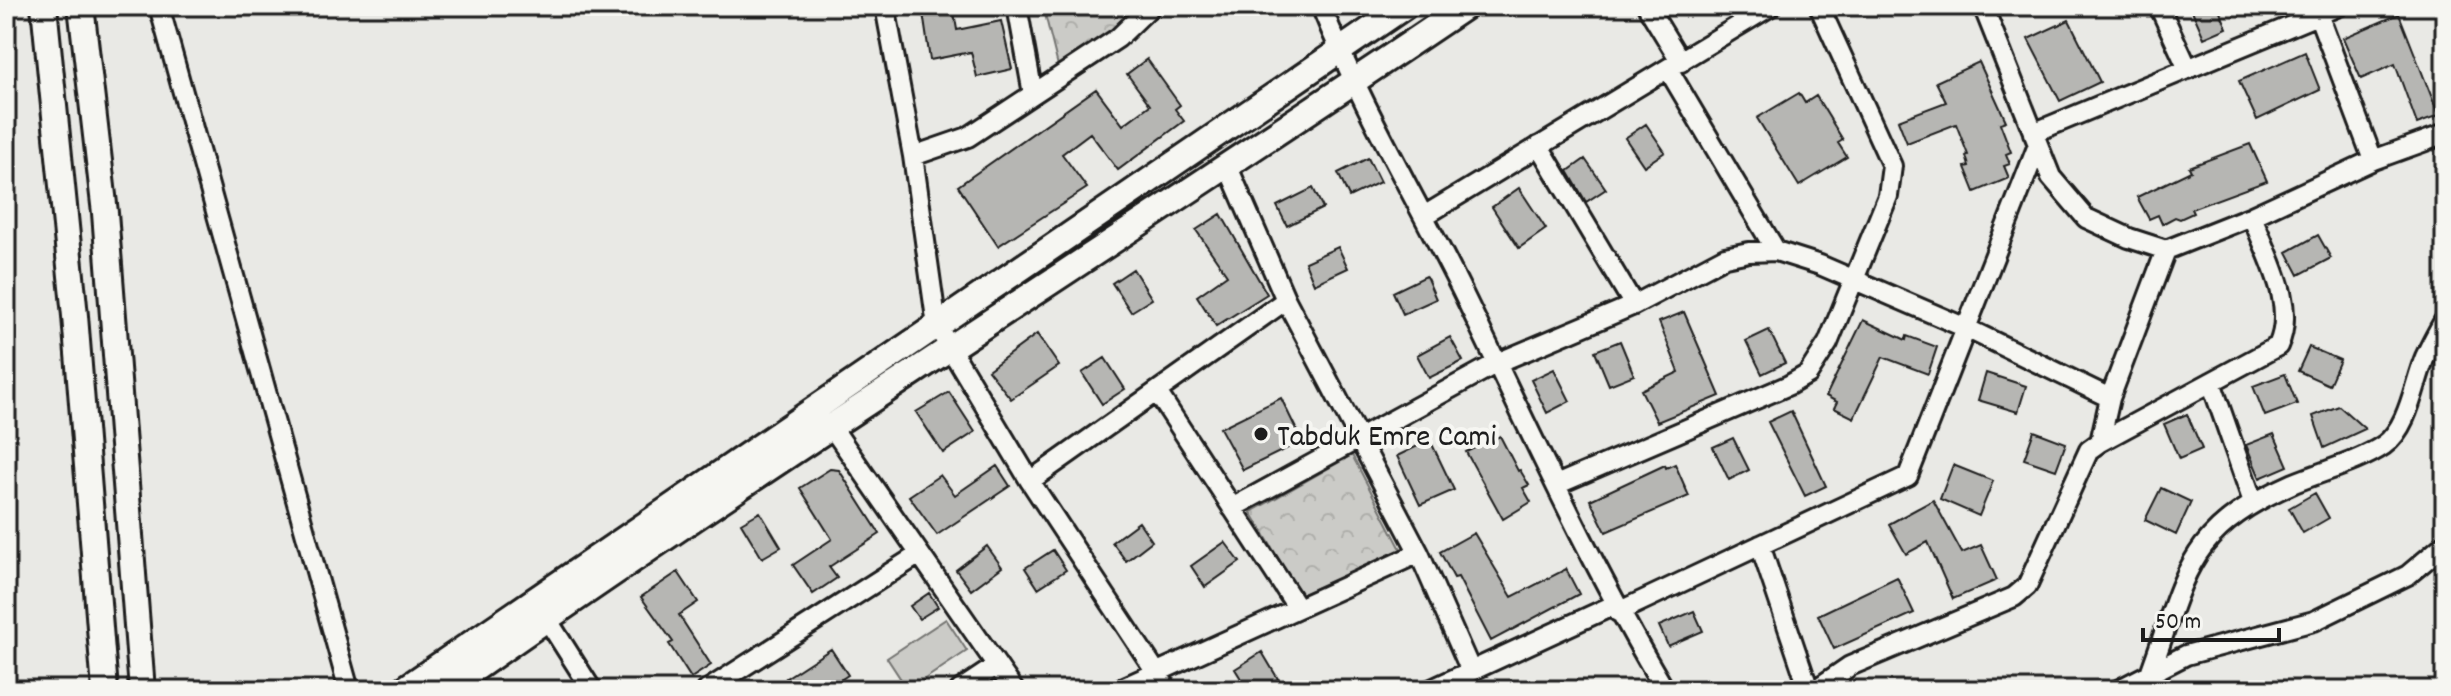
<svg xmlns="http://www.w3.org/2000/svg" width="2451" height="696" font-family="Dekko,sans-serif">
<defs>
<pattern id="park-crowns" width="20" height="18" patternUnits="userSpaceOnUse" patternTransform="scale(2)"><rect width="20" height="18" fill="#cbcbc7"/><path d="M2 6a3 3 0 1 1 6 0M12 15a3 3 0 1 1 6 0" fill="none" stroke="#aeaeaa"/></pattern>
</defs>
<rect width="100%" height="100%" fill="#e9e9e5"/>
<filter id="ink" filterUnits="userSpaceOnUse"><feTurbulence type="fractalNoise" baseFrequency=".0125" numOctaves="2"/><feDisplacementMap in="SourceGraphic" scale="16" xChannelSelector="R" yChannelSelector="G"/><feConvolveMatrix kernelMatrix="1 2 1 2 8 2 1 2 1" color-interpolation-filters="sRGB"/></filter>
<g filter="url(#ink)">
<path fill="#cbcbc7" stroke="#747472" stroke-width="2" d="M946 619 967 651 908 690 887 658Z"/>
<path fill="url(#park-crowns)" stroke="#747472" stroke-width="2" d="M1043 6H1135L1105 37 1058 66Z
M1352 455 1402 551 1300 595 1251 512Z"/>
<path fill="#b6b6b3" stroke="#1c1c1c" stroke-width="2" d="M922 6H953L957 30 1001 21 1012 69 977 77 971 52 930 60Z
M2190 6H2218L2227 28 2204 38Z
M2399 14 2439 116 2417 124 2395 64 2361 79 2343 38Z
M2069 20 2100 82 2060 101 2028 39Z
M2305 52 2320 90 2257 120 2239 81Z
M1147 59 1180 105 1175 109 1184 121 1118 170 1090 133 1062 154 1087 188 998 246 958 186 1096 89 1123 125 1150 105 1127 74Z
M1979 62 2006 121 2000 123 2011 152 2006 154 2010 164 2004 166 2009 178 1975 192 1965 167 1969 166 1966 156 1968 155 1956 124 1907 143 1898 120 1946 102 1936 82Z
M1799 93 1805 103 1816 96 1843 140 1838 143 1847 157 1799 186 1757 118Z
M1646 124 1665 152 1644 166 1625 138Z
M2250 144 2267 181 2191 209 2193 213 2180 219 2175 217 2162 224 2158 215 2149 219 2137 197 2191 171 2189 167Z
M1368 158 1380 182 1349 197 1338 173Z
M1585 159 1606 189 1586 202 1568 171Z
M1313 188 1323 208 1287 226 1277 206Z
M1519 188 1546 229 1519 248 1492 207Z
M1221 214 1267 294 1216 326 1197 296 1227 275 1196 230Z
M2318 235 2331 258 2299 275 2287 252Z
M1338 247 1348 268 1314 284 1305 262Z
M1133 269 1152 299 1131 312 1112 283Z
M1426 276 1436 299 1403 314 1393 292Z
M1684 312 1720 396 1657 422 1641 390 1679 372 1659 322Z
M1863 320 1906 340 1907 336 1937 347 1928 374 1883 357 1854 418 1834 408 1837 402 1826 396Z
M1769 330 1785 363 1762 374 1746 341Z
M1037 334 1059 366 1011 399 988 370Z
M1450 337 1463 361 1429 378 1417 355Z
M1620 341 1634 375 1609 385 1595 351Z
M2309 347 2340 360 2329 385 2298 371Z
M1105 358 1125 389 1102 404 1082 373Z
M1554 369 1570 401 1547 413 1531 380Z
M1986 373 2026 386 2018 412 1978 400Z
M2285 374 2297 404 2265 416 2253 386Z
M949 392 975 432 943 453 916 412Z
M1281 398 1302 441 1243 470 1220 428Z
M2339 406 2365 429 2324 448 2313 416Z
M1791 411 1826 486 1805 496 1768 422Z
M2187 414 2202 449 2179 459 2164 424Z
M2034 431 2066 443 2056 470 2024 459Z
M2274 434 2288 466 2260 478 2246 445Z
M1500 436 1518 471 1520 470 1529 485 1523 488 1531 502 1503 519 1466 452Z
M1733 438 1749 470 1729 480 1713 447Z
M1430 440 1454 490 1420 505 1397 456Z
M1675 464 1689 496 1606 532 1590 500 1665 465 1666 468Z
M1953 465 1993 481 1979 516 1940 499Z
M997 466 1010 486 937 535 909 496 940 475 955 495Z
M830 469 839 470 880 534 829 567 837 578 813 594 793 565 832 539 800 488Z
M2161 488 2191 502 2176 535 2145 520Z
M2315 493 2329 518 2303 533 2289 508Z
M1933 500 1962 553 1981 545 1997 580 1953 599 1928 542 1906 554 1889 524Z
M760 512 781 547 762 558 741 523Z
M1139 522 1152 541 1126 561 1112 542Z
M1474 533 1512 597 1566 569 1579 594 1491 641 1458 577 1454 578 1440 552Z
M1225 542 1240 562 1205 587 1191 566Z
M987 546 1002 567 971 590 956 570Z
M1053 550 1066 570 1038 588 1025 568Z
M678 572 698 602 679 615 711 665 691 678 669 644 673 642 641 597Z
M1897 577 1914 613 1834 649 1818 615Z
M929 593 938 607 919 619 910 606Z
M1694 611 1703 631 1668 646 1659 626Z
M831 649 848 675 825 690H794L786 678Z
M1262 652 1278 679 1259 690H1248L1235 669Z"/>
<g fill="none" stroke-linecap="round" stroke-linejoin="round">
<g stroke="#1c1c1c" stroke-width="24">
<path id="street" d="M159 6 349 690
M885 6 913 156 937 326 1030 481 1168 690
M1017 6 1033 94
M1321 6C1360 103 1414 195 1461 289 1527 424 1588 561 1665 690
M1647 6 1681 62
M1983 6 2051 177 2086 218 2129 238 2166 250 2252 216 2373 160 2445 134
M2159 6 2188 69
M2318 14 2373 160
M1668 69 1776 251
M2033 133 2339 6
M1539 146 1634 305
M913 156 968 137 1118 38 1151 6
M1228 167 1286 300 1419 553 1471 671
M1424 216 1771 6
M2211 382 2253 502
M1157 392 1297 607
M831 426 1014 690
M2100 442 2278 346C2297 305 2267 256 2252 216
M1030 481 1286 300
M1556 485 1789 385 1808 374 1828 343 1888 196 1892 166 1819 6
M1232 508 1497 363 1634 305 1725 257 1749 252 1776 251 1820 265 1966 328 2110 398
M1760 545 1809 690
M1618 612 1908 476 2038 145
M547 619 592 690
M2150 673C2188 569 2186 531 2294 483 2323 471 2359 462 2384 445 2409 427 2414 383 2425 357 2431 344 2438 331 2445 319
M707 690 918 555
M960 690 996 666
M1118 690 1419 553
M1430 690 1614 605
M1815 690 1850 666 2014 597 2027 586 2089 450 2100 442 2110 398 2166 250
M2118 690 2186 655 2314 621 2408 575 2445 544"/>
</g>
<g stroke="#1c1c1c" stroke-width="30">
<path id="secondary" d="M44 6 75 316 105 690
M81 6 105 213 142 690
M403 690 1405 6
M445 690C779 454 1127 236 1466 6"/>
</g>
<use href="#street" stroke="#f6f6f2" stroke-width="18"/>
<use href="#secondary" stroke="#f6f6f2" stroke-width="24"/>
</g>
</g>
<circle fill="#1c1c1c" stroke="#f6f6f2" stroke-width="3" cx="1261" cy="434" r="8"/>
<g text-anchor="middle" stroke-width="8" stroke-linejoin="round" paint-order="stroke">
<g font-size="32" fill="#1c1c1c" stroke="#f6f6f2" text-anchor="start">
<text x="1277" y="445">Tabduk Emre Cami</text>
</g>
</g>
<rect width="2451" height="696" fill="none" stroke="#f6f6f2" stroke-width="32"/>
<rect x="16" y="16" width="2419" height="664" fill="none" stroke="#1c1c1c" stroke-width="3" filter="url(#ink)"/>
<path d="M2143 628v12h136v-12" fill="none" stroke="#1c1c1c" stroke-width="4"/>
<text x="2155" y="628" font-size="24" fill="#1c1c1c" stroke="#f6f6f2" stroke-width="6" paint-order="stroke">50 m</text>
</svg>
